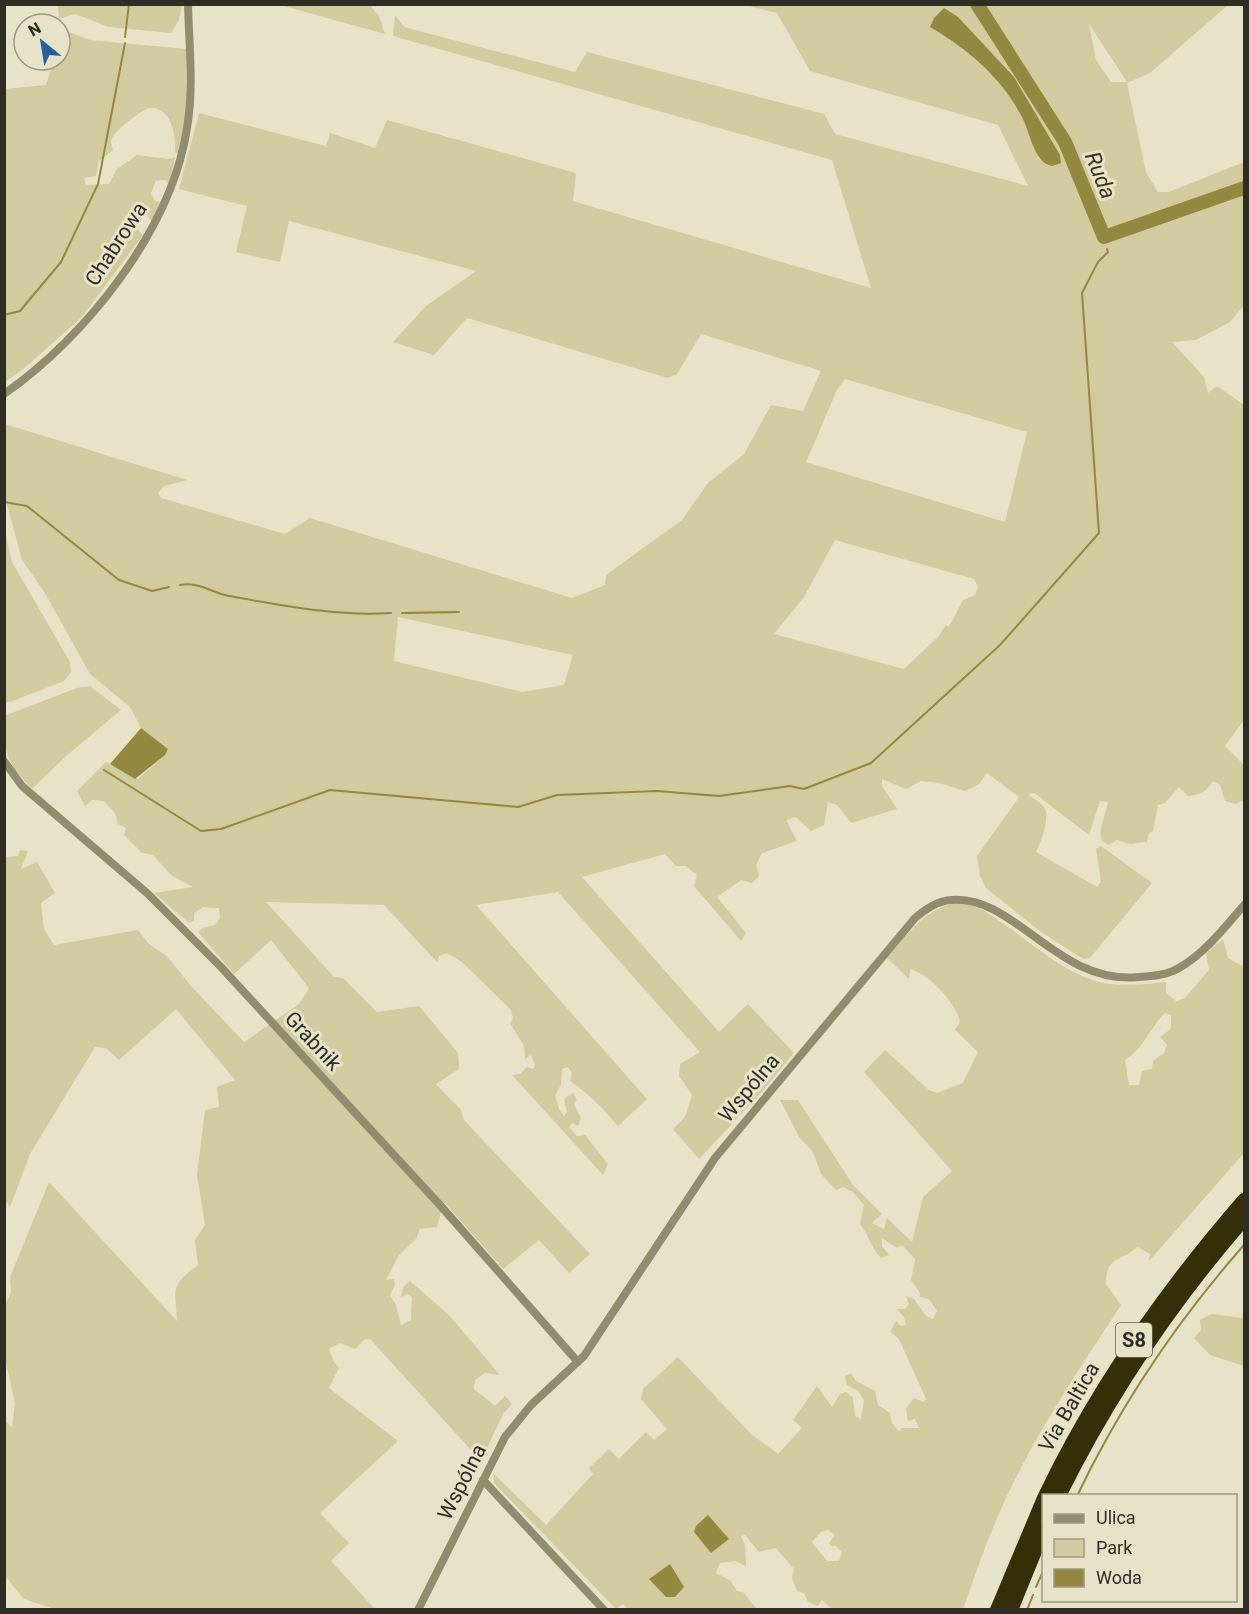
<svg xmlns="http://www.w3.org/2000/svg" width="1249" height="1614" font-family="Roboto,sans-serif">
<rect width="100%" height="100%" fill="#e6e3c8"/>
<path fill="#d2cb9f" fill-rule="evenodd" d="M58 5V4L182 5 179 20 171 33 109 27 75 14 59 19Z
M280 5H370L379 16 385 34Z
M746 5H1228L1150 73 1127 83 1146 172 1158 192H1169L1244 162V305L1230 322 1196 340 1172 342 1204 377 1208 393 1217 386 1244 405V720L1225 746 1244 765V800L1236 804 1225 801 1220 785 1213 781C1206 792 1201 795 1188 796L1179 787 1165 803 1158 805 1153 831 1149 833 1147 842 1130 844 1117 840 1108 845 1102 841 1100 832 1108 802 1100 801 1089 835 1034 793 1028 794C1032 798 1039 801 1043 806 1052 814 1041 842 1036 852L1097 887 1101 882 1096 849 1101 846 1152 883 1090 958 1083 959 1041 932 986 888 980 876 977 856 1019 797 987 773 978 785 965 791 939 783 921 781 906 789 882 779V786L897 809 851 823 837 805 828 802 824 825 811 831 796 817 786 820 797 841 762 853 756 865 759 876 752 883 741 880 717 897 746 933 741 941 694 886 697 875 685 866H676L665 854 582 877 719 1032 748 1004 794 1053 758 1096 699 1159 673 1129 685 1117 692 1095 679 1076 680 1064 700 1052 558 892 476 905 647 1099 618 1126C603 1108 589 1094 570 1081L572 1073 568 1067 562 1069 561 1085 555 1095 559 1109 564 1116 567 1112 564 1099 573 1093 577 1100 574 1104 581 1118 578 1126 572 1123 569 1127 577 1136 585 1135 608 1164 603 1175 512 1075 520 1074 527 1067 533 1069 535 1065 531 1055 525 1059 524 1046 510 1023 513 1018 511 1010 462 962 447 953 439 956 437 962 384 905 266 902 334 977 343 978 377 1012 419 1006 458 1053 459 1069 436 1084 461 1110 464 1120 590 1254 569 1273 539 1240 503 1269 444 1202 437 1227 420 1229 416 1239 399 1255 386 1280 394 1279 395 1285 390 1295 396 1305 401 1325 411 1320 412 1297 407 1294 401 1297 403 1287 410 1281 449 1315 500 1375 485 1373 475 1380 474 1389 495 1406 505 1396 512 1404 503 1414 481 1461 370 1339H365L355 1349 340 1343 329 1349 334 1362 339 1368 329 1388 398 1441 320 1513 349 1543 331 1561 375 1609H54L24 1599 5 1576V1420L12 1428 15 1403 5 1358V1305L11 1293 10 1277 49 1182 177 1321C176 1289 168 1287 198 1265L195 1240 205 1225 197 1175 205 1110 219 1107 217 1087 235 1080 176 1009 119 1060 106 1048 95 1047 30 1154 10 1207 5 1200V857L18 856 20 850 28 851 21 869 37 862 55 893 41 903 44 929 54 945 138 930 149 944 167 956 191 986 244 1042 299 1004 309 988 271 940 234 974 198 932 202 928 215 925 220 918 219 908 203 907 194 913V920L189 923 154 893 193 887 172 876 153 855 142 853 124 835 126 828 118 824 115 813 104 801 92 800 85 806 77 791 106 762 138 779 165 755 168 749 141 728 130 707 90 674 45 593 22 560 5 497V424L187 480 164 486 158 493 161 498 285 534 310 518 572 598 605 585 606 575 682 520 708 483 744 454 771 405 803 411 821 371 701 334 677 374 668 378 467 318 434 355 393 342 426 306 476 271 289 221 280 262 240 253 236 252 247 206 179 189 199 113 326 146 330 133 375 148 387 120 576 173 573 201 871 288 832 160 393 36 395 15 404 27 575 72 587 52 824 114 835 134 1028 186 998 125 810 71 777 13ZM1089 24 1127 82H1111L1096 60ZM845 379 1027 432 1005 522 806 462 837 390ZM835 540 974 579 978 587 975 595 963 600 949 627 946 625 938 637 904 669 774 634 804 597ZM398 617 573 655 564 685 522 692 394 661Z
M61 29 90 40 186 49V116L178 154 175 152C176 136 172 107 150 108 142 109 112 132 111 141 111 144 112 147 113 150L99 161 96 176 84 178 86 185 109 184 117 169 137 155 169 159 175 157 170 183 165 180 156 181 151 193 155 201 160 202 152 221 144 213 138 217 136 228 143 235 82 317 21 371 5 382 4 89 46 85 54 60H60Z
M5 532 12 562 70 662 71 672 64 681 10 702H4Z
M90 686 121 710 65 757 32 789C5 761 5 754 4 716L77 688Z
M965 902C1014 921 1057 977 1110 984 1128 986 1148 984 1166 982V993L1176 1001 1185 998 1209 970 1206 953 1223 939 1228 958 1244 967V1153L1149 1261 1150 1254 1138 1247C1133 1249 1131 1253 1126 1255 1111 1262 1106 1265 1106 1284L1121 1305C1076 1374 1027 1446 995 1523 983 1551 973 1581 963 1609H832L822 1600 818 1606 808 1602 804 1593 797 1591 792 1578 794 1569 776 1548 759 1552 745 1535 741 1536 745 1545 746 1566 735 1561 720 1563 716 1573 731 1581 737 1591 743 1592 757 1609 629 1610 623 1604 616 1609 494 1483 493 1473 546 1525 593 1474 589 1468 609 1449 619 1459 646 1432 654 1440 667 1429 641 1399 643 1389 678 1357 752 1435 778 1454 802 1428 793 1420 817 1386 832 1407 840 1394 846 1392 853 1398 855 1416 861 1419 864 1400 858 1391 847 1385 845 1376 851 1373 856 1381 875 1391 878 1405 890 1413 892 1423 899 1432 901 1428H919L915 1419 908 1421 906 1408 914 1398 924 1402 926 1399 899 1339 890 1332 896 1321 901 1326 906 1325 904 1317 897 1309H905L909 1304 906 1296 914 1299 926 1316 933 1319 937 1311 929 1299 920 1297V1293L911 1280 915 1259 903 1246 896 1247 882 1238V1246L889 1255 881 1258C872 1249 869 1236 860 1224L864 1205 853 1192 843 1187 836 1190 821 1174 813 1152 799 1137 780 1100H798L853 1185 882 1214 872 1223 884 1229 887 1218 912 1242 923 1197 952 1171 864 1072 885 1050 929 1090 937 1093 963 1083 978 1052 955 1030 960 1021C955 1002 929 974 910 969L909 979 887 958C910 932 927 904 965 902ZM1165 1013 1171 1015V1029L1160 1037 1167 1045 1164 1053 1153 1061 1152 1069 1142 1071 1139 1085H1129L1125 1060C1144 1048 1150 1028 1165 1013ZM828 1530 835 1535 829 1543 831 1546H836L842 1552 839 1561H827L812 1542 821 1532Z
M1211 1314 1244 1318V1366L1210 1355 1194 1338 1201 1330 1200 1320Z"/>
<path fill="#93883f" d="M944 8 958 17 1014 77 1060 155 1061 163 1052 166C1034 163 1030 132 1022 117 1001 77 969 50 930 27L934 18Z
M141 728 168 749 165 755 135 779 110 764Z
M708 1515 729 1539 711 1553 694 1532 696 1526Z
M670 1564 684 1587 675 1597H666L649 1579Z"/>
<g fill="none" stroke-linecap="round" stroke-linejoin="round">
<path stroke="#93883f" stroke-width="2" d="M125 37 129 4
M1104 237V238
M4 315 20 311 61 262 98 184 125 43
M4 502 27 506 119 580 152 591 169 587
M180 585C198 581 212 593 229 596 281 605 338 617 391 613
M402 613 459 612
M104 770 201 831 221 829 330 790 518 807 557 795 657 791 719 796 790 786 804 789 871 763 1000 645 1099 533 1082 293 1098 262 1108 252 1107 249
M1077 1496C1121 1404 1177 1321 1244 1245
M1036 1587 1044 1569
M1027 1610 1033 1595"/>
<path stroke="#93883f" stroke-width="14" d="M977 4 1065 142 1104 237 1244 188"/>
<path stroke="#908c6e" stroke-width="8" d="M4 394C86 337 172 229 187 128 194 87 189 46 188 4
M4 761 22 786 147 893 221 967 439 1204 578 1362
M483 1480 604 1610
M418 1610 505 1437 531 1405 584 1356 715 1158 915 918C926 909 937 901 951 900 1015 894 1058 986 1139 977 1153 976 1167 975 1179 968 1205 953 1225 927 1244 905"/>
<path stroke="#342f06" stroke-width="14" d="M1045 1496C1097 1387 1166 1290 1244 1200
M1059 1496C1109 1395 1171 1303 1244 1219
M997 1610 1044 1498
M1011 1610 1044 1529"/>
</g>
<g text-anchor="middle" stroke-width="6" stroke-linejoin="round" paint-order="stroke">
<rect fill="#e6e3c8" stroke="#656454" stroke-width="1.5" x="1116" y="1323" width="36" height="34" rx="4.5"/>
<g font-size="20" font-weight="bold" fill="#2e2d23">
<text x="1134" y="1347">S8</text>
</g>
<g font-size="21" fill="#2e2d23" stroke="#e6e3c8">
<text transform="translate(116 244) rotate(-57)" y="7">Chabrowa</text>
<text transform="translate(313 1041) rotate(47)" y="7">Grabnik</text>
<text transform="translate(749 1088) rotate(-50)" y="7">Wspólna</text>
<text transform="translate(1069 1407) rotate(-60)" y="7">Via Baltica</text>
<text transform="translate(462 1482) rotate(-63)" y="7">Wspólna</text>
</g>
<g font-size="22" font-style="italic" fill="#3c3717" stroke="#e6e3c8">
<text transform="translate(1101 175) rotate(68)" y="8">Ruda</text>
</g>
</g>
<rect width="1249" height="1614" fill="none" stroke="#2e2d23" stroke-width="12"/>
<rect x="1042" y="1494" width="195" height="108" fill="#e6e3c8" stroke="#9c9a86" stroke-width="1.5"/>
<rect x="1054" y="1514" width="30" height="9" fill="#908c6e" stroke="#9c9a86" stroke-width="1.5"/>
<text x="1096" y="1524" font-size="18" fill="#2e2d23">Ulica</text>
<rect x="1054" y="1539" width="30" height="18" fill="#d2cb9f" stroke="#9c9a86" stroke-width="1.5"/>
<text x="1096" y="1554" font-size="18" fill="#2e2d23">Park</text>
<rect x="1054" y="1569" width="30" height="18" fill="#93883f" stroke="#9c9a86" stroke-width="1.5"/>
<text x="1096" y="1584" font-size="18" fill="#2e2d23">Woda</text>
<g transform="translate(42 42) rotate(330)"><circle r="28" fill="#e6e3c8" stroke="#9c9a86" stroke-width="1.5"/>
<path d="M0-4.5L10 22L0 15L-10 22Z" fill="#286199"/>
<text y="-9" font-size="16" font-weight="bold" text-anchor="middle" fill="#2e2d23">N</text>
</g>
</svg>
